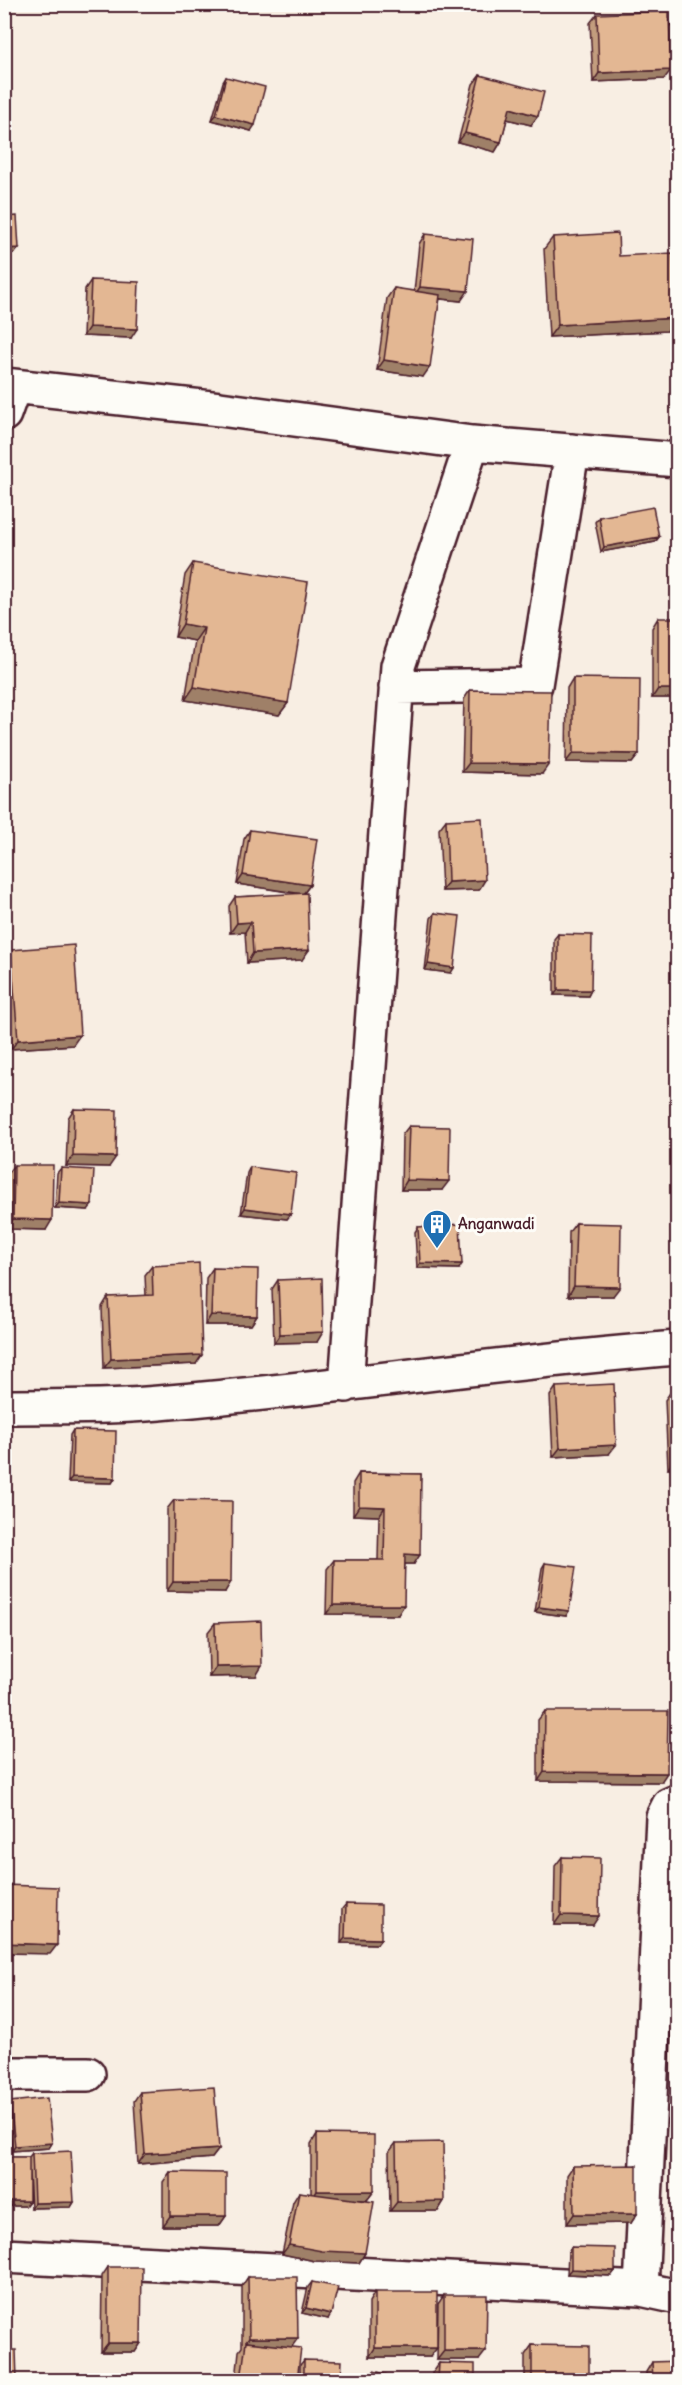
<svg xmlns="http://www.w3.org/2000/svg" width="682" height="2385" font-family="Delius,sans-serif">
<rect width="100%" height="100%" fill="#f8eee3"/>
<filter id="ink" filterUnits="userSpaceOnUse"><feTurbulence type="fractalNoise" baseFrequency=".0167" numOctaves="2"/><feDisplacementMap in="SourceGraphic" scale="12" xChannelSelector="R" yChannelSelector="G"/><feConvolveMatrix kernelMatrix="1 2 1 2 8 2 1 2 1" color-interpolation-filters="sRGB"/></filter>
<g filter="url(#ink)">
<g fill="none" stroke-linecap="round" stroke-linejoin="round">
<g stroke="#4a1f2b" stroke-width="38">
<path id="minor" d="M662 4 678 9
M4 385 220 409 472 443 678 460
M4 414 14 386
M396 687 535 685 572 451
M346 1385 398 666 472 443
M4 1407C56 1406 108 1408 159 1403 332 1389 504 1361 678 1348
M4 2074H88
M4 2256 641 2289 678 2297
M641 2289 663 1817 669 1805 678 1801"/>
</g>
<use href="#minor" stroke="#fdfcf7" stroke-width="33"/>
</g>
<path fill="#c39d7e" stroke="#4a1f2b" stroke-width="1.5" d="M597 14 664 79 593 82 590 23Z
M480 75 531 125 507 119 501 142 495 152 458 142 473 84Z
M226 77 251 131 212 120 223 82Z
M425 234 461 301 440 299 423 377 377 370 387 298 394 288 414 292 419 244Z
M553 237 619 256 676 318 667 331 549 337 544 249Z
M91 280 131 338 83 336 85 289Z
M599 517 659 537 655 542 601 552 595 522Z
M193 563 288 703 279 715 185 700 195 641 175 637 185 575Z
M658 618 678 698H652V628Z
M573 678 639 754 632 763 566 762 567 688Z
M470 690 542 774 462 772 464 699Z
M446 820 479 890 442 891 439 829Z
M250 830 310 885 304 893 302 960 247 963 245 932 230 933 229 906 235 897 300 894 237 884 244 839Z
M435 913 451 973 425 970 431 918Z
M558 934 591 990 588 996 554 995V939Z
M11 950 73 1045 11 1049 5 959Z
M74 1109 109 1167 66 1166 68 1118Z
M409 1126 442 1190H401L402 1135Z
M14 1165 46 1230 7 1229V1174Z
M250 1167 291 1214 287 1219 241 1214 247 1173Z
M61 1168 88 1210 55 1208 57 1173Z
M576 1223 613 1296H568L569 1232Z
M418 1227 459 1269 417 1268 415 1232Z
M152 1266 196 1364 104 1368 102 1307 108 1297 146 1296 145 1275Z
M213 1268 257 1316 251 1325H205L206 1278Z
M278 1280 317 1342 274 1343 272 1289Z
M556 1387 609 1454 553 1457 550 1396Z
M672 1390H678V1469H668L665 1400Z
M73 1430 115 1478 112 1483 68 1482 70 1435Z
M359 1473 421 1474 414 1564H405L398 1615 326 1614 327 1569 334 1560H378L379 1516 353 1515V1483Z
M174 1500 225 1592 167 1591V1509Z
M545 1563 566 1616 535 1612 542 1568Z
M215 1623 256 1676 209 1677 208 1632Z
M545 1711 661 1782 538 1781V1720Z
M678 1855V1945H675L677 1856Z
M562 1857 593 1925H554L555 1866Z
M346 1904 381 1939 377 1944 341 1943 342 1909Z
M140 2092 219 2149 212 2158 138 2164 134 2101Z
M10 2102 52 2143 49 2148 12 2151 7 2107Z
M317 2134 374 2191 367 2200 365 2253 359 2263 315 2261 282 2254 293 2202 299 2192 311 2194V2144Z
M396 2143 444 2201 438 2211H390L389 2152Z
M32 2153 74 2202 71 2207 31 2208 29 2172V2201L25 2206H4V2157H29Z
M573 2166 637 2214 631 2223 567 2224V2175Z
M170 2172 226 2216 219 2226H163V2182Z
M571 2247 615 2271 611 2276 567 2274 568 2252Z
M108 2267 141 2343 135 2352H101L102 2276Z
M248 2277 291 2347 297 2380H236L239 2351 242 2347V2286Z
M312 2282 328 2319 302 2313 308 2287Z
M375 2292 430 2357H369V2302Z
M444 2295 479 2360H437L438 2304Z
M532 2345 589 2380H525V2355Z
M304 2360 341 2380H300V2365Z
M652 2362 678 2380H646V2372Z
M439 2363 475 2380H432V2373Z"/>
<path fill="#9f8067" stroke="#4a1f2b" stroke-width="1.5" d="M671 70 664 79 593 82 599 73Z
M510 108 538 116 531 125 503 118Z
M216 115 255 125 251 131 212 120Z
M465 133 501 142 495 152 458 142Z
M19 248 15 253 4 254V249Z
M420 287 468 291 461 301 414 296Z
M676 318 667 331 549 337 558 325Z
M89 327 137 329 131 338 83 336Z
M384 360 430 367 423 377 377 370Z
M659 537 655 542 601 552 604 547Z
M183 624 204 628 195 641 175 637Z
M194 687 288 703 279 715 185 700Z
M658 689H678V698H652Z
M573 753 639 754 632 763 566 762Z
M469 763 549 764 542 774 462 772Z
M243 875 310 885 303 894 237 884Z
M485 880 479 890 442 891 448 882Z
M251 922 245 932 230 933 237 923Z
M309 950 302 960 247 963 253 953Z
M428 964 454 968 451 973 425 970Z
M558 990H591L588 996 554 995Z
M80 1035 73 1045 11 1049 18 1040Z
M73 1156 116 1157 109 1167 66 1166Z
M407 1180 449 1181 442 1190H401Z
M59 1203 92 1205 88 1210 55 1208Z
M245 1208 291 1214 287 1219 241 1214Z
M13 1219 52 1220 46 1230 7 1229Z
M420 1263 462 1264 459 1269 417 1268Z
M574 1286 620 1287 613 1296H568Z
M211 1315 257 1316 251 1325H205Z
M323 1332 317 1342 274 1343 280 1334Z
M202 1355 196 1364 104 1368 111 1359Z
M616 1445 609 1454 553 1457 560 1448Z
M674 1460H678V1469H668Z
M72 1477 115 1478 112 1483 68 1482Z
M359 1506 385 1507 379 1516 353 1515Z
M405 1554 420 1555 414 1564H398Z
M173 1582H231L225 1592 167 1591Z
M333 1605H404L398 1615 326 1614Z
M539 1607 569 1611 566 1616 535 1612Z
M262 1666 256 1676 209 1677 216 1667Z
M544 1772 667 1773 661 1782 538 1781Z
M561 1915 599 1916 593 1925H554Z
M345 1938 381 1939 377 1944 341 1943Z
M4 1943 57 1945 50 1954 4 1953Z
M52 2143 49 2148 12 2151 15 2146Z
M219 2149 212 2158 138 2164 145 2154Z
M317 2191H374L367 2200H311Z
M4 2201H29L25 2206H4Z
M444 2201 438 2211H390L397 2202Z
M74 2202 71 2207 31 2208 34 2203Z
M574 2214H637L631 2223 567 2224Z
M170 2216H226L219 2226H163Z
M289 2245 365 2253 359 2263 315 2261 282 2254Z
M571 2269 615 2271 611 2276 567 2274Z
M306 2308 331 2314 328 2319 302 2313Z
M249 2338H298L291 2348 246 2342Z
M108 2343H141L135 2352H101Z
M375 2348H437L430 2357H369Z
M444 2351H486L479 2360H437Z"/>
<path fill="#e3b793" stroke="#4a1f2b" stroke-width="1.5" d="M669 11 671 70 599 73 597 14Z
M480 75 544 92 538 116 510 108 501 142 465 133Z
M226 77 265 87 255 125 216 115Z
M17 216 19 248 4 249V217Z
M618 233 619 256 673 253 676 318 558 325 553 237Z
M425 234 473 239 468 291 420 287Z
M91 280 139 282 137 329 89 327Z
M394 288 440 295 430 367 384 360Z
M653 507 659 537 604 547 599 517Z
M193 563 308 582 288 703 194 687 204 628 183 624Z
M658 618H678V689H658Z
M573 678 640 679 639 754 573 753Z
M470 690 551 691 549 764 469 763Z
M482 818 485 880 448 882 446 820Z
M250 830 317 839 310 885 243 875Z
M307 893 309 950 253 953 251 922 237 923 235 897Z
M435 913 460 916 454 968 428 964Z
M558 934 592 935 591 990H558Z
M74 945 80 1035 18 1040 11 950Z
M74 1109 117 1110 116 1157 73 1156Z
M409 1126 450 1127 449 1181 407 1180Z
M14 1165H53L52 1220 13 1219Z
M250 1167 296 1173 291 1214 245 1208Z
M61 1168 94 1170 92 1205 59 1203Z
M576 1223 621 1224 620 1287 574 1286Z
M460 1224 462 1264 420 1263 418 1227Z
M199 1263 202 1355 111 1359 108 1297 153 1295 152 1266Z
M213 1268 258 1269 257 1316 211 1315Z
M322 1278 323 1332 280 1334 278 1280Z
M614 1384 616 1445 560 1448 556 1387Z
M672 1390H678V1460H674Z
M73 1430 116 1431 115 1478 72 1477Z
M359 1473 421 1474 420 1555 405 1554 404 1605H333L334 1560H384L385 1507 359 1506Z
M174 1500 232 1501 231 1582H173Z
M545 1563 576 1567 569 1611 539 1607Z
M261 1621 262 1666 216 1667 215 1623Z
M545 1711H668L667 1773 544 1772Z
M562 1857 600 1858 599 1916 561 1915Z
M4 1885 58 1887 57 1945 4 1943Z
M346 1904 381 1905V1939L345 1938Z
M214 2087 219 2149 145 2154 140 2092Z
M47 2098 52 2143 15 2146 10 2102Z
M317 2134 374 2135V2191H317Z
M443 2142 444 2201 397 2202 396 2143Z
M71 2151 74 2202 34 2203 32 2153Z
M4 2157H29V2201H4Z
M637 2165V2214H574L573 2166Z
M170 2172 226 2173V2216H170Z
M299 2192 374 2202 365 2253 322 2251 289 2245Z
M571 2247 615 2248V2271L571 2269Z
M108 2267H142L141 2343H108Z
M248 2277H297L298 2338H249Z
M312 2282 338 2287 331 2314 306 2308Z
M375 2292H437V2348H375Z
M444 2295H487L486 2351H444Z
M246 2342 301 2348 297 2380H241Z
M532 2345 589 2346V2380H532Z
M4 2350H16L17 2380H4Z
M304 2360 342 2361 341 2380H304Z
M678 2361V2380H653L652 2362Z
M439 2363 475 2364V2380H438Z
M374 2371 406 2380H371Z"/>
</g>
<defs>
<g id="building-pin" transform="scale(1.5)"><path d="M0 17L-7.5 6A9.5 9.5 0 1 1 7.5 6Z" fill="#1f6fb2" stroke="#fdfcf7"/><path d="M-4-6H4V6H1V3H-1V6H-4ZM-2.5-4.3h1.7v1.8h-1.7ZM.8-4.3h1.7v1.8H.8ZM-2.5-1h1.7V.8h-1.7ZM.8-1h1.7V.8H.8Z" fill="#fff"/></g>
</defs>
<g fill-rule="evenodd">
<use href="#building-pin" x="437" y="1224"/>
</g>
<g text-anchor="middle" stroke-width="6" stroke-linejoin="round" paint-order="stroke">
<g font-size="15" font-weight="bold" fill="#4a1f2b" stroke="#fdfcf7" text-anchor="start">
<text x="458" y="1229">Anganwadi</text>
</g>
</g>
<rect width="682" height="2385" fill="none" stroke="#fdfcf7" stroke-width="24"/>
<rect x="12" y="12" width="658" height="2361" fill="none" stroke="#4a1f2b" stroke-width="2" filter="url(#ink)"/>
</svg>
